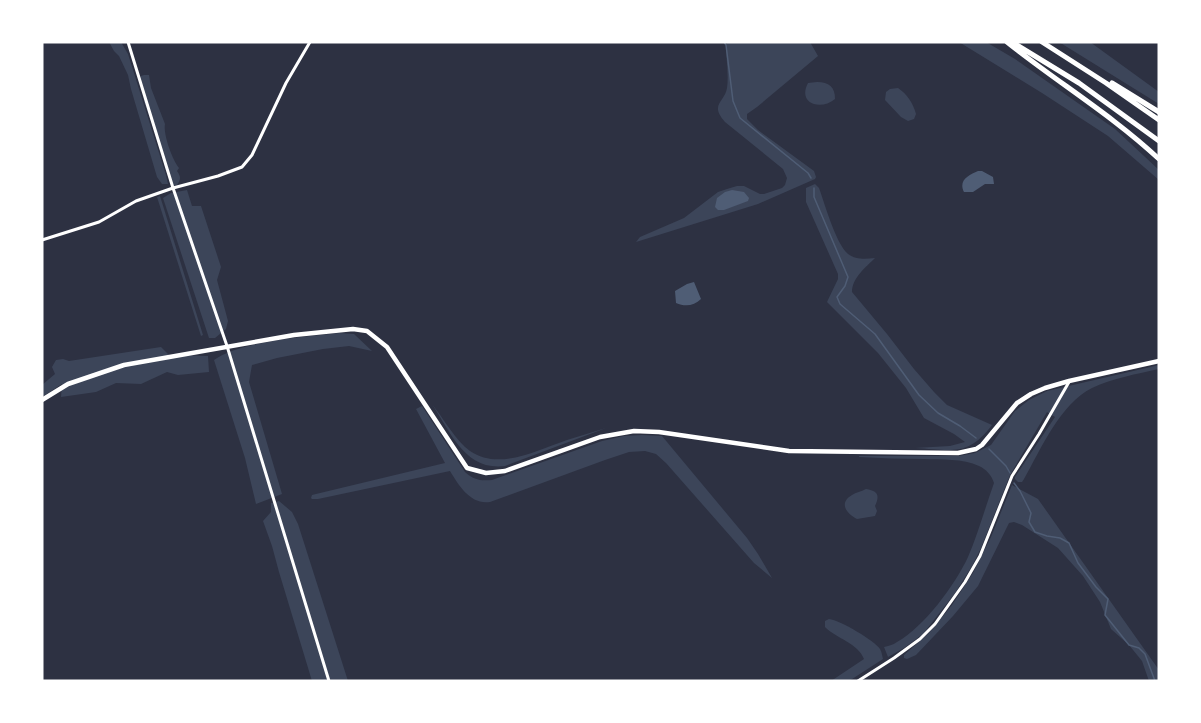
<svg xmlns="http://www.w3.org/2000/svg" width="1201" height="723" font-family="Ubuntu,sans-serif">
<rect width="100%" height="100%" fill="#2d3142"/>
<path fill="#3c4559" d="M109 42H121L128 54 166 175 168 184H162L157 177 131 89 128 75 119 56 114 51Z
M728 42H810L818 56 757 107 747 114V119L758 130 814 171 816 177 815 179 758 204 636 242 640 237 684 218 718 192 727 189 737 186H744L760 194H764L782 188 785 185 787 178 783 169 725 122C709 104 725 102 727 88 729 75 726 58 726 45Z
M959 42H986L1015 59 1115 129 1159 170V180L1108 136 1042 93Z
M1059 42H1090L1159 92V104Z
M144 75H149L151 88 165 124C163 134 172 159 179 168L177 171C181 177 181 179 177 185L173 186C168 175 163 166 163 154L144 102 143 91 139 81 141 76Z
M817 82C829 82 835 87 835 99 821 111 797 104 808 83Z
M898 88C907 94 913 103 916 114L914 119 908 121 901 117 885 100 886 92 890 89Z
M815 184 819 188C825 204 835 242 848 254 856 260 866 259 875 258 866 267 852 278 852 292L887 334 914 369 934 392 947 405 992 425C968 457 952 450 915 448L950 446 965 442 954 434 924 418 906 388 878 353 827 302 838 279V274L806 202V188Z
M187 190 192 206H201L221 267 217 280 228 321 226 329 215 338H209L163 198 171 193Z
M160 196 203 335 201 336 157 197Z
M339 333 354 334 372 351 349 346 323 349 277 358 252 365 249 382 282 494 256 504 245 458 214 360C241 341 305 337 339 333Z
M161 347 169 355 208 356 209 372 178 375 167 372 141 384 116 383 96 392 61 397 62 384 42 397V385L55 374 52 367 56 360 63 359 69 361Z
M1159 365V369C1137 374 1113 378 1092 388 1060 404 1041 449 1024 479L1022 482H1018L1015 479V477L1055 417 1047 412 1010 475 981 548 972 566 955 593 923 634 904 648 888 657 884 647C888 646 893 645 897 642 924 627 955 585 968 557 978 534 985 508 994 483 992 476 986 469 979 466 963 458 941 460 924 459 902 459 881 458 859 457V456H959L975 453 991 445 1015 411 1029 400 1047 391Z
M432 404C443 418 456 441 470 451 499 471 538 450 567 440 580 436 593 432 606 428L505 466C465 471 451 433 432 404Z
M422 406 465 472C474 480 480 481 492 480L602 441 624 436 642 435 662 436 747 538 758 554 772 578 754 563 666 463 656 454 645 451 629 452 605 460 490 502C471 505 459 486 450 471L318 499H312L311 498 312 495 316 494 445 463 416 409Z
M1012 485 1038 499 1159 670V681H1149L1142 661 1129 645 1111 629 1100 602 1083 576 1058 548 1022 525 1014 522 1009 523 978 586 953 616 916 655 907 659 904 658V655L929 633 952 605 973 573 991 537Z
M866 489C878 491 880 495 875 506L877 511 875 516 857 519C847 514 838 503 852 495 856 492 861 492 866 489Z
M279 501 292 512 298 524 348 681H312L279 572 272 546 263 521 271 512V503Z
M829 619C840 620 875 641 880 649 882 652 882 656 883 659L849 681H831L864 659C858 643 837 639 825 627V621Z"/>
<path fill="#4f5d75" d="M978 171H982L993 177 994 184H985L973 192H964C958 180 969 175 978 171Z
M732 190 744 192 749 198 748 201 724 210H718L715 207 717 198 725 192Z
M694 282 701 299C694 306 685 307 676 303L675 291 687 284Z"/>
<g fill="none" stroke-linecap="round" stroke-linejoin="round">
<path stroke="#4f5d75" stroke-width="1.5" d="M724 42 726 45 733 101 740 118 808 173 811 178
M814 188V197L848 277 845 286 837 297 840 304 875 334 919 395 938 413 960 426 976 438
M989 449 1006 466 1010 473
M1014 483 1020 491 1031 513 1029 522 1035 532 1047 536 1060 538 1069 543 1078 563 1096 587 1108 599 1105 615 1129 645 1139 648 1145 654 1155 681"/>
<path stroke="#fff" stroke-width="3" d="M128 42 173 188 227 346 329 681
M42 240 99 222 136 201 173 188 218 176 242 167 252 155 286 83 310 42
M858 681 894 658 920 639 935 624 965 582 980 556 1012 476 1039 434 1069 382"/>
<path stroke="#fff" stroke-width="4.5" d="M42 400 68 384 124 365 294 335 353 329 367 331 387 347 467 468 486 473 505 471 600 437 634 431 659 432 789 451 958 453 976 449 982 445 1017 403 1031 394 1045 388 1069 381 1159 361"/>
<path stroke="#fff" stroke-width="5" d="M1007 42C1057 82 1112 115 1159 159
M1012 42 1079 83 1159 141
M1042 42 1106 83 1159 120
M1112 83 1159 112"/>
</g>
<rect width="1201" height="723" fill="none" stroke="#ffffff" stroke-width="87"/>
</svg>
